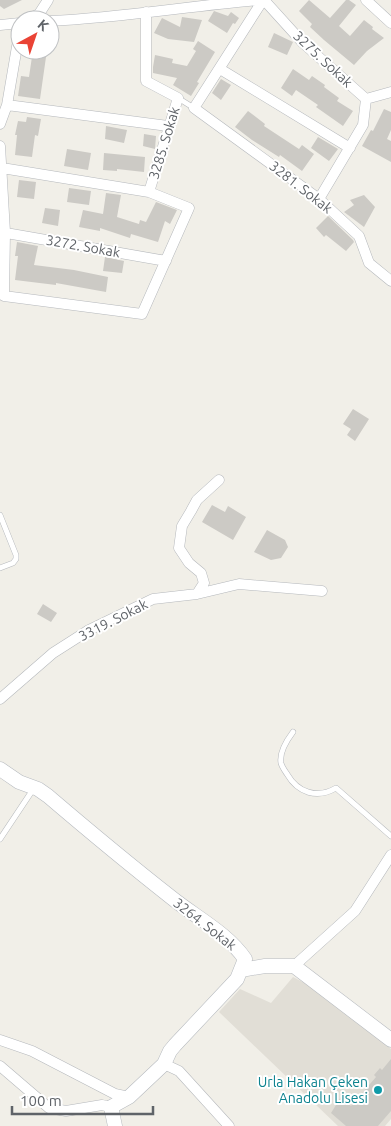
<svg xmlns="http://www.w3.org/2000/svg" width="391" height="1126" font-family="Ubuntu,sans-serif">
<rect width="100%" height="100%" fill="#f1efe8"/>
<path fill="#e1ded6" d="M293 977 322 992 391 1049V1119L385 1126H338L219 1012 240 989 271 1003Z"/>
<path fill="#cccac5" d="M0 0H22L4 9 0 6Z
M309 0 330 18 346 0H349L356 5 339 26 350 36 364 20 373 27 372 29 384 38 367 51 354 65 324 40 310 27 312 24 299 11Z
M214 11 228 16 231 12 239 18 235 24 233 23 227 33 208 21Z
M182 17 202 20 194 42 168 39 154 33 162 18 180 27Z
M274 33 293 42 287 55 268 47Z
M198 41 215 52 197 82 199 83 191 96 173 85 177 78 153 73V67L155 55 173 59 172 63 187 66 196 51 193 49Z
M33 50H47L40 99 18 96 21 76 29 77Z
M293 69 309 80 312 76 325 85 324 87 339 98 337 101 353 111 343 126 316 107 318 105 296 90 292 96 281 88Z
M221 79 231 85 221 100 212 93Z
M384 109 391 112V130L387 139 391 141V162L362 146 371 130 373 131Z
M248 111 265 124 264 126 299 149 302 145 314 154 302 171 280 155 279 157 252 140 235 127Z
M27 117 41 119 38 136 35 135 32 157 15 155 17 135H15L18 121 26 122Z
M106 126 127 130 124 143 105 139Z
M144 134 156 136 155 149 143 146Z
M318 137 338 149 329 161 311 148Z
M67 149 91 153 88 170 64 166Z
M104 153 145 157 144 172 117 169V171L103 170Z
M19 180 36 182 34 199 17 197Z
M69 188 91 191 89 205 67 202Z
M106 193 121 195 117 217 139 224 140 220 146 222 156 202 177 210 170 224 165 221 158 242 131 234 130 238 100 228V231L79 227 83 210 103 214Z
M364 195 375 207 364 227 344 212 354 205 350 200Z
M45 208 60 210 58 226 42 223Z
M328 216 353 240 354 242 346 251 326 235 324 237 316 228Z
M17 242 38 246 34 265 74 270 108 277 106 292 56 283V285L15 280 18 256H15Z
M105 257 124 261 122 273 103 271Z
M353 409 369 419 355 441 347 435 351 429 343 424Z
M212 505 225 512 228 506 246 517 233 540 202 522Z
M267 530 285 540 288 547 281 558 271 560 254 552Z
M43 604 57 613 51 622 37 614Z
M391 1059V1111L378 1126H346L331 1113 341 1097 351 1106 376 1077 374 1075 380 1068 382 1070Z"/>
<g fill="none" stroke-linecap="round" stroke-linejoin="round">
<g stroke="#b5b8bc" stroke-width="6">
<path id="lane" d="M178 98 194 108
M0 515 16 555V559L13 563 0 568
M293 732C287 740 279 752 281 763 282 767 285 771 287 774 298 793 317 799 336 788L391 836
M0 839 34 788"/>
</g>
<g stroke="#b5b8bc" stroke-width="11">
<path id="street" d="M263 0 194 108 319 199 359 236 369 263 391 281
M264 0 303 43 366 99
M366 0 391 23
M146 12V81L178 98 149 192
M26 20 39 14 48 0
M50 21C120 18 189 6 259 0
M0 25 20 23
M220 69 350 148
M366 99 391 92
M7 105 168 126
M0 124 7 105 20 29
M0 146 5 232 4 296 142 314 189 208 149 192 2 168
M319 199 363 125 366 99
M0 232 166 261
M197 594 239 584 322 591
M0 699 53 653 89 630 153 599 197 594 204 583 201 573 189 563 179 548 182 526 191 511 197 500 219 480
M294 966 355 911 391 855
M0 1040 32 1051 115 1094 129 1097
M164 1064 179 1071 229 1126
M0 1066 49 1108 66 1111 102 1105 111 1107"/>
</g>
<g stroke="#b6babf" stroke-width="15">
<path id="secondary" d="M0 769 19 782 38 789 48 796C89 831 130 865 172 898 197 918 227 933 245 959L237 979 175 1045 170 1051 164 1064 129 1097 111 1107 115 1126
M241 970 265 966H294L391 1040"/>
</g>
<use href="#lane" stroke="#fff" stroke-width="5"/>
<use href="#street" stroke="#fff" stroke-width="10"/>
<use href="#secondary" stroke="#fff" stroke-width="14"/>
</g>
<circle fill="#0f9aa8" stroke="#fff" stroke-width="2" cx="378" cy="1090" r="5"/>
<g text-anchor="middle" stroke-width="4" stroke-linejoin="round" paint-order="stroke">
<g font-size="14" fill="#5f6368" stroke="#fff">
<text transform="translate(323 59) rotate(43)" y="5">3275. Sokak</text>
<text transform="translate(164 143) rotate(-73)" y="5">3285. Sokak</text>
<text transform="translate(301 187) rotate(38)" y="5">3281. Sokak</text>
<text transform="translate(83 246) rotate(10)" y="5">3272. Sokak</text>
<text transform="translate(113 620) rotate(-27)" y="5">3319. Sokak</text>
<text transform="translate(205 924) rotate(38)" y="5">3264. Sokak</text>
</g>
<g font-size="14" fill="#0d838f" stroke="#fff" text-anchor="end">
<text x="368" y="1087">Urla Hakan Çeken<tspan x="368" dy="16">Anadolu Lisesi</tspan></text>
</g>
</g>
<g transform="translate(35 35) rotate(40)"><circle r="24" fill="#ffffff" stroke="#bfc1c3"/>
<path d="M0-4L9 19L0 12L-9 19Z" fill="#ea4335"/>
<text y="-8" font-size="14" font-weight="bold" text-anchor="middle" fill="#5f6368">K</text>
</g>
<path d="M12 1106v8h141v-8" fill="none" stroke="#5f6368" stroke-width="2.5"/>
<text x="20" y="1106" font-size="15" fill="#5f6368" stroke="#ffffff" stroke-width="4" paint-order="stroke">100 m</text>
</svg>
